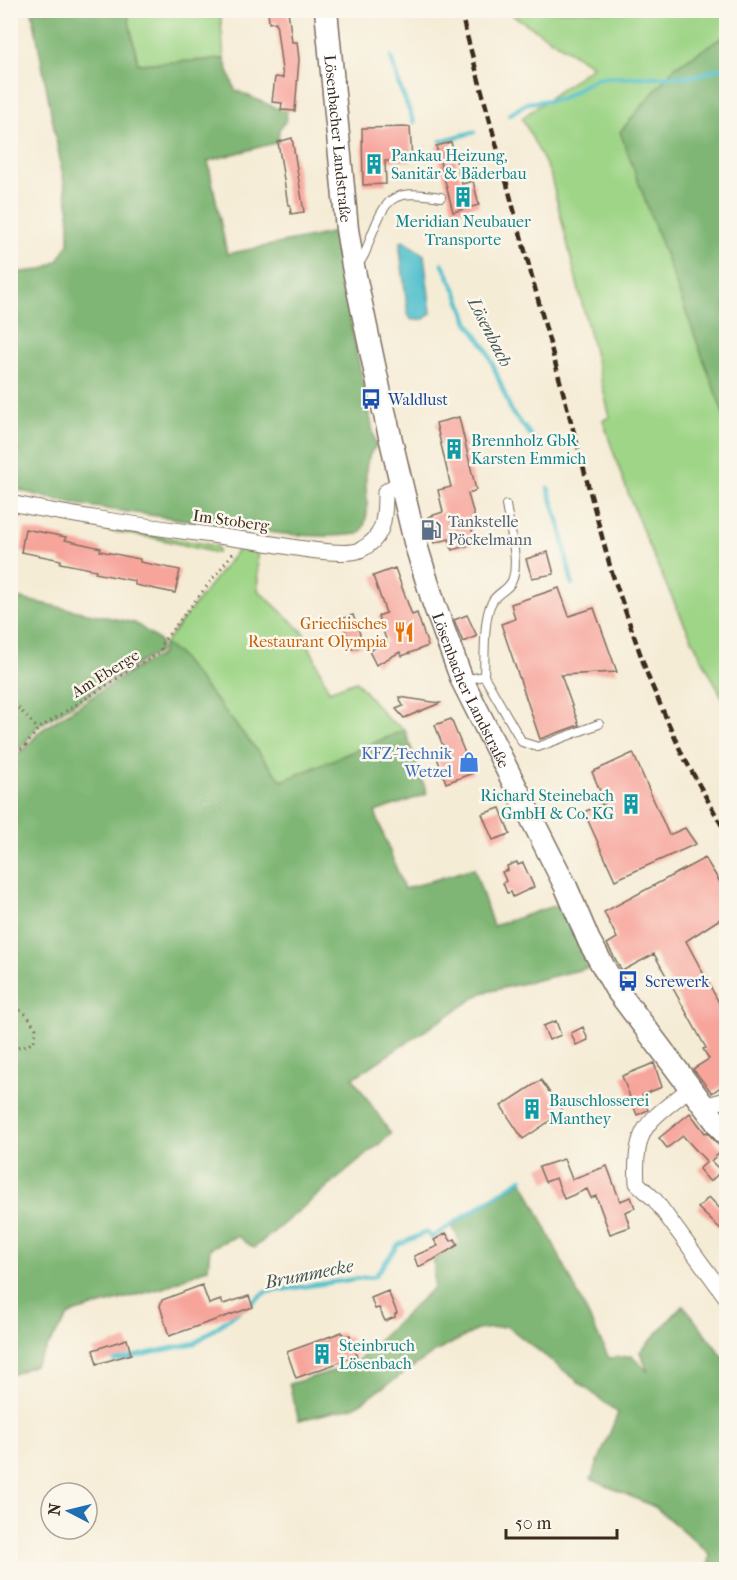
<svg xmlns="http://www.w3.org/2000/svg" width="737" height="1580" font-family="'IM FELL French Canon',serif">
<rect width="100%" height="100%" fill="#fbf7ec"/>
<filter id="ink" filterUnits="userSpaceOnUse"><feTurbulence type="fractalNoise" baseFrequency=".0167" numOctaves="2"/><feDisplacementMap in="SourceGraphic" scale="12" xChannelSelector="R" yChannelSelector="G"/><feConvolveMatrix kernelMatrix="1 2 1 2 8 2 1 2 1" color-interpolation-filters="sRGB"/></filter>
<filter id="wash" filterUnits="userSpaceOnUse"><feTurbulence type="fractalNoise" baseFrequency=".008" numOctaves="4" result="noise"/><feDisplacementMap in="SourceGraphic" scale="24" xChannelSelector="R" yChannelSelector="G"/><feGaussianBlur stdDeviation="1.35" result="paint"/><feColorMatrix in="noise" values="0 0 0 0 0 0 0 0 0 0 0 0 0 0 0 0 0 1.4 0 .05"/><feComposite in="paint" operator="in"/></filter>
<g filter="url(#wash)">
<rect width="100%" height="100%" fill="#f5ecd6"/>
<path fill="#9fd587" stroke="#6d8052" stroke-width="1.5" d="M127 11H220L224 59 138 64Z
M506 11H726V704C676 613 634 520 603 420L610 417 550 173 522 118 593 66Z
M104 527 216 546 218 550 217 553 154 538 104 530Z
M243 547 257 549 258 590 303 632 329 691 356 681 387 718 405 730 263 789 10 758 25 749 40 731 138 667 161 655 164 644 236 552Z"/>
<path fill="#7fb674" stroke="#5d7049" stroke-width="1.5" d="M32 11H127L138 64 224 59 235 90 276 108 287 110 286 121 279 129 278 142 208 161 227 254 332 233 376 446C353 469 379 510 359 534 301 541 242 528 186 520 127 511 67 507 11 487V477L17 449 11 447V273L42 270 58 261 69 243V208Z
M726 35V421L620 132 675 67Z
M11 597 135 623 161 642 159 652 137 664 37 727 23 746 11 753Z
M164 644 178 654 282 781 405 730 427 794 375 812 404 889 474 868 493 926 560 904 574 933 588 968 482 993 353 1078 391 1134 254 1248 237 1236 210 1248 208 1268 163 1288 75 1312 68 1316 35 1365 11 1375 10 758 25 749 40 731 138 667 161 655Z
M523 1181 609 1358 632 1356 648 1372 640 1352 683 1305 726 1361V1569H708L710 1554 655 1507 591 1479 618 1413 507 1326 477 1330 435 1352 354 1407 299 1420 289 1384 353 1365 434 1287V1260L460 1242 452 1226Z"/>
<path fill="#54c1cd" stroke="#487676" stroke-width="1.5" d="M404 241 424 255 431 313 424 319 412 320 408 315 400 249 401 242Z"/>
<g fill="none" stroke-linecap="round" stroke-linejoin="round">
<path stroke="#54c1cd" stroke-width="4.5" d="M391 57 399 85 414 122
M509 115 527 103 561 99 597 78 696 76 726 66
M441 141 474 132
M442 263 457 293 468 322 487 350 512 413 535 440
M548 488 560 526 572 584
M114 1361 195 1343 266 1292 375 1276 398 1245 427 1232 431 1238 522 1179"/>
</g>
<g id="blocks">
<path fill="#f7a49b" d="M268 10H288L292 42H297L299 59 295 111 281 110 282 103 272 102 275 77 283 78 276 22 269 23Z
M410 127 412 161H385L386 184 363 185 362 128Z
M292 138 304 212 291 214 290 205H288L278 142Z
M451 142 462 184 473 181 479 205 453 212 436 146Z
M459 417 476 490 468 494 475 519 469 520 476 543 452 550 449 539 434 543 428 517 443 512 438 490 451 487 436 423Z
M25 529 66 537 65 540 101 548 100 551 140 559V562L180 570 175 593 135 585V581L95 573 96 570 60 563 61 560 21 552Z
M548 552 554 574 532 578 526 559Z
M395 568 412 615 417 613 428 646 402 656 400 652 376 665 369 651 387 642 378 616 386 613 373 576Z
M559 588 569 616 594 608 617 672 561 675 579 725 540 739 501 624 515 619 511 604Z
M353 615 364 645 352 649 341 619Z
M467 615 477 636 463 642 454 620Z
M399 697 440 703 404 718 396 709 403 706Z
M451 719 473 773 446 783 435 752 444 749 435 725Z
M633 753 669 835 685 828 696 844 615 880 584 812 605 803 592 772Z
M500 808 510 834 493 840 482 814Z
M705 858 726 892V915L686 941 726 1016V1083L712 1093 693 1069 709 1059 703 1049 706 1048 654 954 622 971 607 944 617 938 604 912Z
M517 862 518 865 523 863 534 887 513 897 511 892 507 893 503 883 506 881 502 872 508 870 507 866Z
M556 1021 561 1035 549 1040 543 1026Z
M583 1027 588 1040 576 1045 571 1033Z
M654 1063 662 1087 642 1095 648 1110 637 1115 622 1076Z
M541 1080 563 1112 523 1139 501 1106Z
M690 1113 705 1133 707 1132 723 1150 711 1161 720 1170 719 1173 710 1182 699 1169 707 1162 683 1136 667 1148 659 1138Z
M564 1159 572 1179 607 1166 620 1201 631 1197 635 1208 625 1212 630 1227 610 1234 596 1196 591 1198 587 1189 564 1199 556 1178 545 1182 539 1167Z
M709 1197 726 1215V1234L698 1208Z
M446 1233 451 1241 455 1239 458 1245 433 1260 418 1267 414 1256 438 1246 434 1240Z
M202 1285 209 1304 221 1300 223 1304 249 1296 253 1307 169 1336 160 1306 162 1300Z
M388 1291 397 1313 395 1314V1317L385 1321 379 1308 375 1309 371 1298Z
M342 1332 344 1337 350 1335 357 1356 296 1378 287 1352Z
M127 1339 131 1354 97 1364 93 1350Z"/>
</g>
</g>
<g filter="url(#ink)">
<use href="#blocks" fill-opacity="0" stroke="#7c6e5e" stroke-width="1.5"/>
<g fill="none" stroke-linecap="round" stroke-linejoin="round">
<g stroke="#7c6e5e" stroke-width="10">
<path id="service" d="M358 264C365 257 367 248 370 239 387 194 393 190 441 197
M484 676C485 658 483 617 492 602 497 592 510 590 513 578 519 559 509 525 506 505
M464 680 484 676 522 742 538 747 599 724"/>
</g>
<g stroke="#7c6e5e" stroke-width="17">
<path id="minor" d="M10 503C93 520 177 530 260 542 281 545 343 558 360 550 385 538 385 517 385 492L391 488 402 484
M690 1088C650 1121 633 1125 637 1183L655 1200 726 1297
M703 1106 726 1100"/>
</g>
<g stroke="#7c6e5e" stroke-width="25">
<g id="secondary">
<path id="s1" d="M326 10 347 229 353 266 381 398 415 542 434 604 462 680 566 887 589 941 616 989 726 1135"/>
</g>
</g>
<path stroke="#7c6e5e" stroke-width="3" stroke-dasharray="1.5 4.5" stroke-linecap="butt" d="M10 699 38 729
M10 755 25 747 38 729 138 665 160 653 162 643 233 553
M10 1003 27 1015 36 1029 34 1041 27 1046 10 1049"/>
<use href="#service" stroke="#fff" stroke-width="8"/>
<use href="#minor" stroke="#fff" stroke-width="15"/>
<use href="#secondary" stroke="#fff" stroke-width="22"/>
<path stroke="#3b2a1e" stroke-width="4.5" stroke-dasharray="9 4.5" stroke-linecap="butt" d="M460 10 611 570 649 679 682 754 726 833"/>
</g>
</g>
<defs>
<g id="building-bare" transform="scale(1.62)"><path d="M-4-6H4V6H1V3H-1V6H-4ZM-2.5-4.3h1.7v1.8h-1.7ZM.8-4.3h1.7v1.8H.8ZM-2.5-1h1.7V.8h-1.7ZM.8-1h1.7V.8H.8Z" fill="#0f9aa8" stroke="#fbf7ec" stroke-width="2.5" paint-order="stroke"/></g>
<g id="bus-bare" transform="scale(1.62)"><path d="M-5-6H5V4H4V6H2V4H-2V6H-4V4H-5ZM-3.5-4V0h7V-4ZM-3.5 1.2v1.5H-2V1.2ZM2 1.2v1.5H3.5V1.2Z" fill="#1a4fb4" stroke="#fbf7ec" stroke-width="2.5" paint-order="stroke"/></g>
<g id="fuel-bare" transform="scale(1.62)"><path d="M-5.5-6h7V0h2V4h1.3V-2.5L3-4.5l.8-.8L6-3V5H2.5V1h-1V6h-7ZM-4.2-4.7v3.2H.2V-4.7Z" fill="#5c6f8a" stroke="#fbf7ec" stroke-width="2.5" paint-order="stroke"/></g>
<g id="restaurant-bare" transform="scale(1.62)"><path d="M-5-6h1v4h1v-4h1v4h1v-4h1v5L-1.5 .5V6h-2V.5L-5-1ZM5-6V6H3V1.5H1.5Q1.5-4 5-6Z" fill="#e8710a" stroke="#fbf7ec" stroke-width="2.5" paint-order="stroke"/></g>
<g id="shop-bare" transform="scale(1.62)"><path d="M-5-2.5h2.3a2.7 3.5 0 0 1 5.4 0H5L5.5 6h-11ZM-1.5-2.5h3a1.5 2.3 0 0 0-3 0Z" fill="#3f7fe0" stroke="#fbf7ec" stroke-width="2.5" paint-order="stroke"/></g>
</defs>
<g fill-rule="evenodd">
<use href="#building-bare" x="374" y="164"/>
<use href="#building-bare" x="463" y="197"/>
<use href="#bus-bare" x="371" y="399"/>
<use href="#building-bare" x="454" y="449"/>
<use href="#fuel-bare" x="431" y="530"/>
<use href="#restaurant-bare" x="404" y="632"/>
<use href="#shop-bare" x="469" y="762"/>
<use href="#building-bare" x="631" y="804"/>
<use href="#bus-bare" x="628" y="981"/>
<use href="#building-bare" x="532" y="1109"/>
<use href="#building-bare" x="322" y="1354"/>
</g>
<g text-anchor="middle" stroke-width="5" stroke-linejoin="round" paint-order="stroke">
<g font-size="16" fill="#3b2a1e" stroke="#fbf7ec">
<text dy="6" stroke="none"><textPath href="#s1" startOffset="129">Lösenbacher Landstraße</textPath></text>
<text transform="translate(231 520) rotate(8)" y="6">Im Stoberg</text>
<text transform="translate(105 673) rotate(-32)" y="6">Am Eberge</text>
<text dy="6" stroke="none"><textPath href="#s1" startOffset="699">Lösenbacher Landstraße</textPath></text>
</g>
<g font-size="16" fill="#0d838f" stroke="#fbf7ec" text-anchor="start">
<text x="391" y="161">Pankau Heizung,<tspan x="391" dy="18">Sanitär &amp; Bäderbau</tspan></text>
<text x="463" y="227" text-anchor="middle">Meridian Neubauer<tspan x="463" dy="18">Transporte</tspan></text>
<text x="471" y="446">Brennholz GbR<tspan x="471" dy="18">Karsten Emmich</tspan></text>
<text x="614" y="801" text-anchor="end">Richard Steinebach<tspan x="614" dy="18">GmbH &amp; Co. KG</tspan></text>
<text x="549" y="1106">Bauschlosserei<tspan x="549" dy="18">Manthey</tspan></text>
<text x="339" y="1351">Steinbruch<tspan x="339" dy="18">Lösenbach</tspan></text>
</g>
<g font-size="16" fill="#164399" stroke="#fbf7ec" text-anchor="start">
<text x="388" y="405">Waldlust</text>
<text x="645" y="987">Screwerk</text>
</g>
<g font-size="16" fill="#4e5e75" stroke="#fbf7ec" text-anchor="start">
<text x="448" y="527">Tankstelle<tspan x="448" dy="18">Pöckelmann</tspan></text>
</g>
<g font-size="16" fill="#c56008" stroke="#fbf7ec" text-anchor="end">
<text x="387" y="629">Griechisches<tspan x="387" dy="18">Restaurant Olympia</tspan></text>
</g>
<g font-size="16" fill="#366cbe" stroke="#fbf7ec" text-anchor="end">
<text x="452" y="759">KFZ-Technik<tspan x="452" dy="18">Wetzel</tspan></text>
</g>
<g font-size="18" font-style="italic" fill="#425753" stroke="#fbf7ec">
<text transform="translate(490 332) rotate(63)" y="6">Lösenbach</text>
<text transform="translate(309 1274) rotate(-11)" y="6">Brummecke</text>
</g>
</g>
<rect width="737" height="1580" fill="none" stroke="#fbf7ec" stroke-width="36"/>
<g transform="translate(69 1511) rotate(277)"><circle r="28" fill="#fbf7ec" stroke="#aea59a" stroke-width="1.5"/>
<path d="M0-4.5L10 22L0 15L-10 22Z" fill="#1f6fb2"/>
<text y="-9" font-size="16" font-weight="bold" text-anchor="middle" fill="#3b2a1e">N</text>
</g>
<path d="M506 1529v9h111v-9" fill="none" stroke="#3b2a1e" stroke-width="3"/>
<text x="515" y="1529" font-size="18" fill="#3b2a1e" stroke="#fbf7ec" stroke-width="4.5" paint-order="stroke">50 m</text>
</svg>
